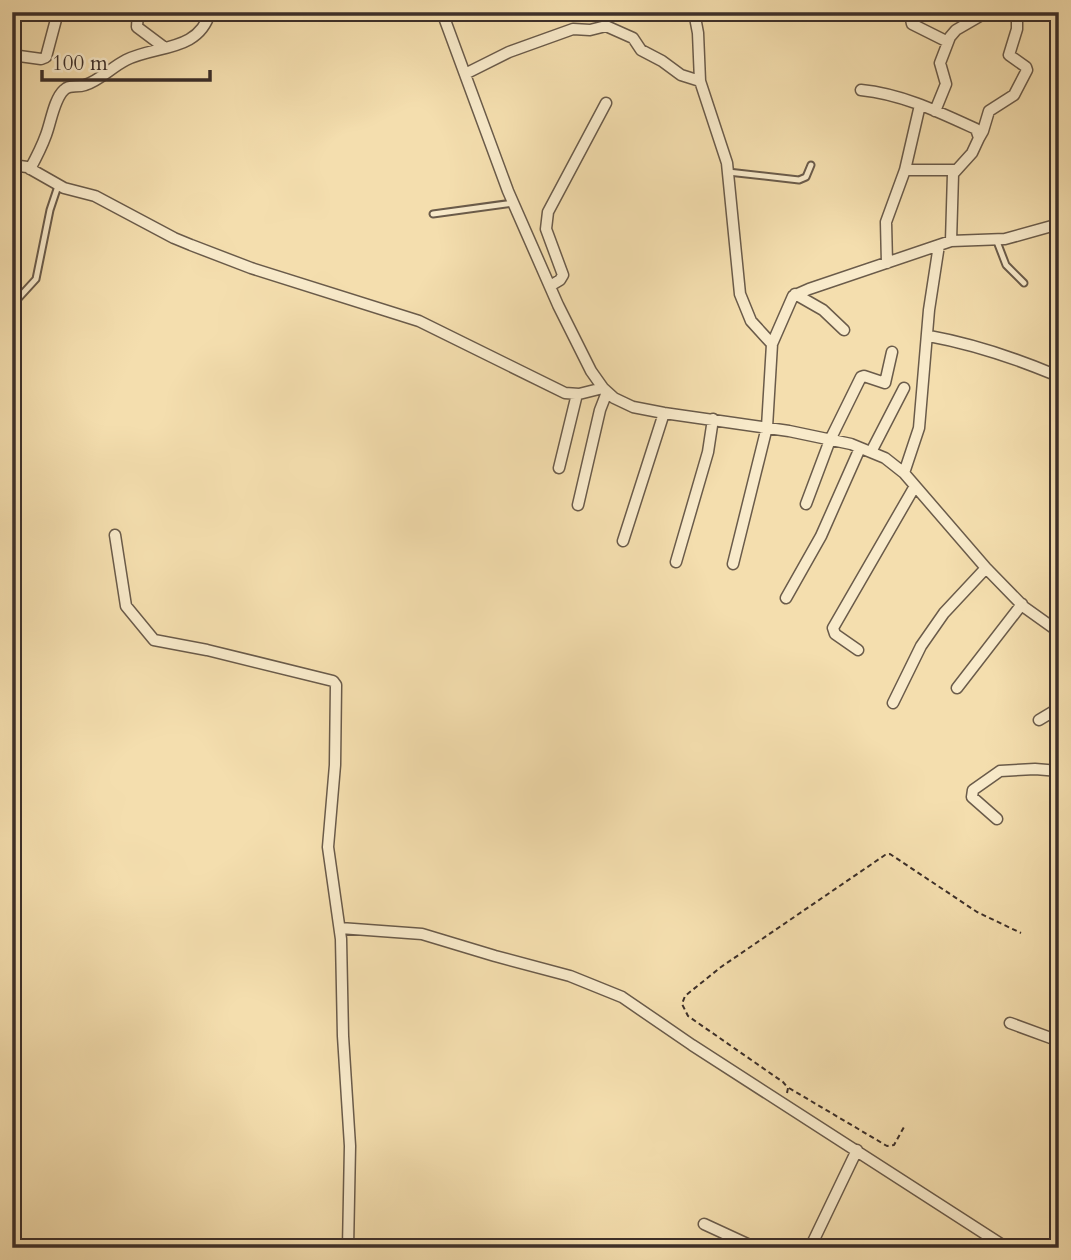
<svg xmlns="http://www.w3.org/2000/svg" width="1071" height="1260" font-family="Cardo,serif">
<rect width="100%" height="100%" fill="#f4deae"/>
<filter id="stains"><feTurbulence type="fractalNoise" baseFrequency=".00286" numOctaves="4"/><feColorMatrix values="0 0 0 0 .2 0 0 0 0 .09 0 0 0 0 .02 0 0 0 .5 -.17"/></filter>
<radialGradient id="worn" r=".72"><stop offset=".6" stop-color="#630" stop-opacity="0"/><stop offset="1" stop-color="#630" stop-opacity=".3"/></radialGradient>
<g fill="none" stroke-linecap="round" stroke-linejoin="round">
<g stroke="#6a5b4a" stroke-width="9">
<path id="lane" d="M728 172 799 180 806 177 811 165
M433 214 513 203
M996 239 1006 265 1024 283
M15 302 36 279 50 210 58 186"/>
</g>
<g stroke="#6a5b4a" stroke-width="13">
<path id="street" d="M138 12 137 27 165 48
M442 12 508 191 558 305 591 371 603 388 614 398 633 407 664 413 789 431 851 444 885 458 904 473 986 568 1024 607 1059 632
M694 12 698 33 700 81 727 163 740 294 751 321 772 344
M916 12 911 19 912 24 948 42
M12 55 41 59 46 57 58 12
M465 74 509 52 573 29 590 30 606 26 633 38 641 50 662 61 681 75 700 81
M861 90C902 94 939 112 976 129L979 138 972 153 953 174 951 241
M935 111 946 84 940 63 950 37 956 30 987 12
M979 138 983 131 989 111 1014 95 1027 70 1026 67 1009 55 1017 29V12
M12 165 27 167 64 188 95 196 174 238 191 245 251 268 419 321 565 393 579 394 603 388
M30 169C36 158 42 146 46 135 51 122 54 99 64 90 70 84 77 88 85 85 99 81 112 67 126 60 156 45 199 52 210 12
M905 170H956
M887 263 886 222 905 170 920 105
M550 286 560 280 563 275 546 229 548 212 606 103
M795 294 823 310 844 330
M929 336C973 344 1012 357 1053 374
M871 452 904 388
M559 468 577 394
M904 473 919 428 929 310 939 245
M806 504 830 440 861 377 864 376 885 383 892 352
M578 505 600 410 607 392
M115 535 126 606 154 640 207 650 333 681 336 685 335 765 328 847 341 939 343 1036 350 1146 348 1248
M623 541 664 413
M676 562 708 452 713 419
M733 564 767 427 772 344 793 296 809 289 951 241 1005 239 1059 224
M786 598 821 536 860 448
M858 650 835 634 833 628 915 486
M957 688 1022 604
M893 703 921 646 944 613 986 568
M1039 720 1059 708
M997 819 972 797 973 790 1000 771 1035 769 1059 771
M340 928 422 934 495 956 570 976 622 997 692 1045 1007 1248
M1010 1023 1059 1041
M704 1224 756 1248
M810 1248 857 1150"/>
</g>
<path stroke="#3c2f29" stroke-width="2" stroke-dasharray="5 3.5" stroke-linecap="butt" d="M789 1088 887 1146 894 1145 904 1127
M787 1093 788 1088 783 1082 688 1016 682 1004 685 996 721 967 885 855 890 854 977 912 1021 933"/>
<use href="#lane" stroke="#f8eaca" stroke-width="5"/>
<use href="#street" stroke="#f8eaca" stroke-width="10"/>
</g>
<rect width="1071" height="1260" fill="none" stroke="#f4deae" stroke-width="42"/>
<rect x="14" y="14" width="1043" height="1232" fill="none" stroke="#3c2f29" stroke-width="3.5"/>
<rect x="21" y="21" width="1029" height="1218" fill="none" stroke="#3c2f29" stroke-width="2"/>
<path d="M42 70v10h168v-10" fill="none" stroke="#3c2f29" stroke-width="3.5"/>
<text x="52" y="70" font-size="21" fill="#3c2f29" stroke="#f8eaca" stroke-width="5" paint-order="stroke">100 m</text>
<rect width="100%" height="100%" filter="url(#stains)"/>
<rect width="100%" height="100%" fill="url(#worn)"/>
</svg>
